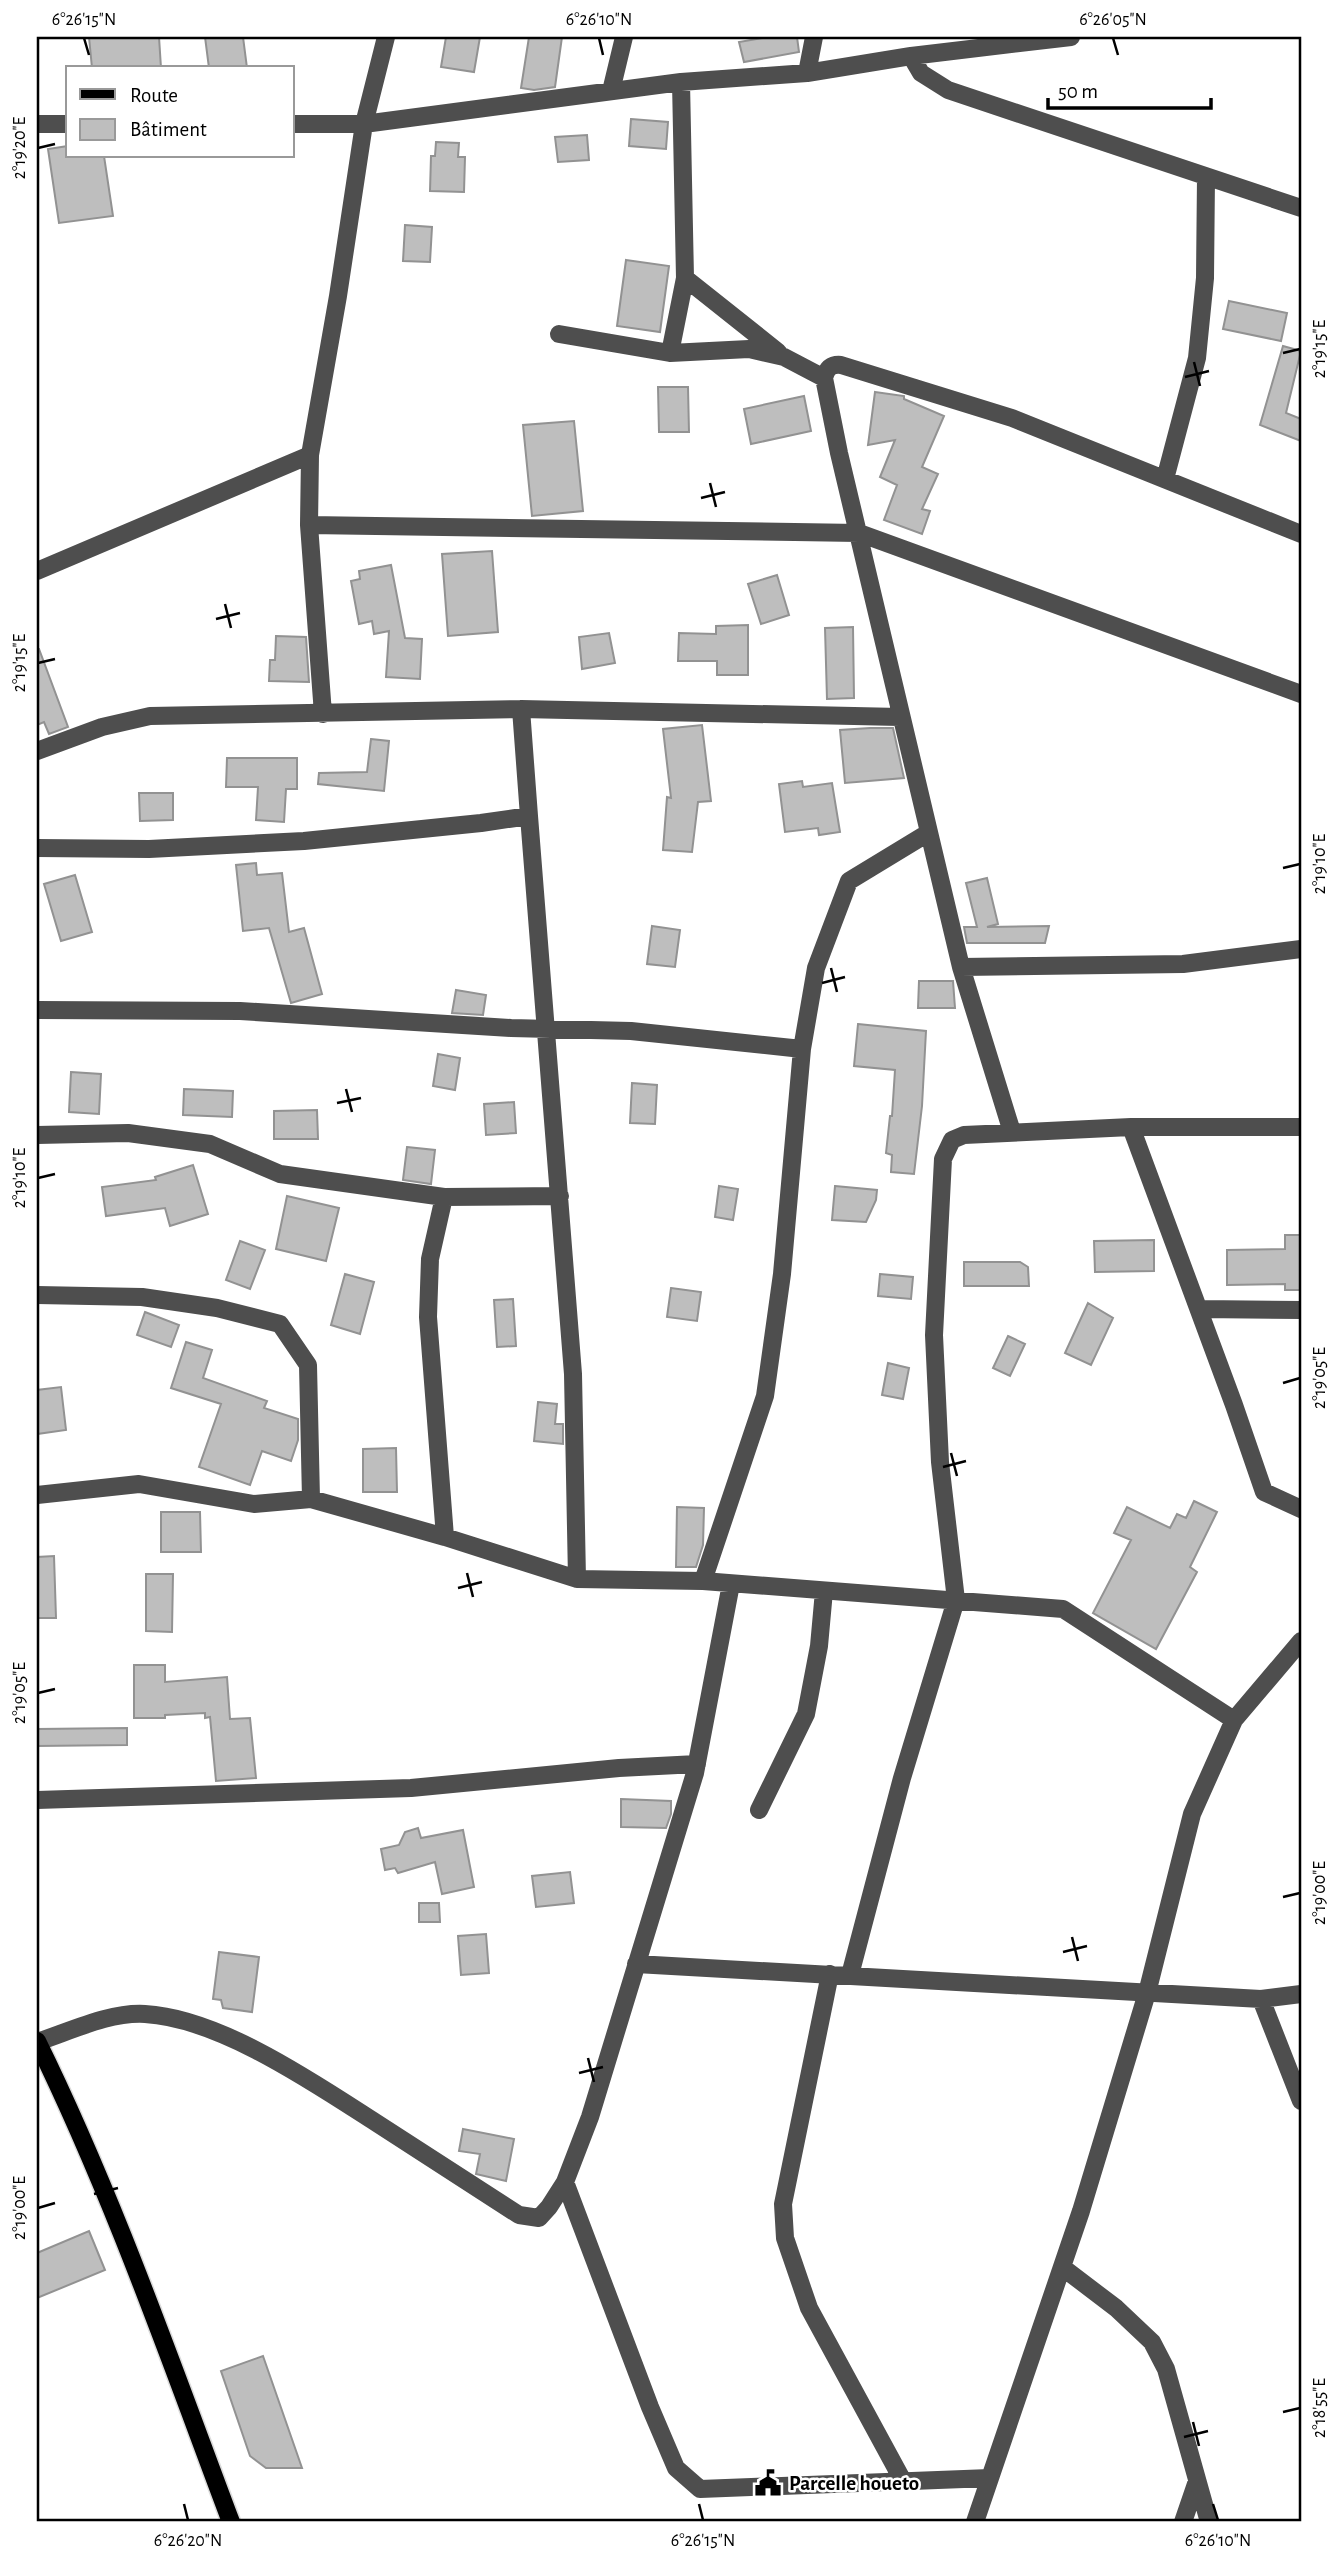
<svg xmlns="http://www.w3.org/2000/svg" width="1338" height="2559" font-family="'Alegreya Sans',sans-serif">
<rect width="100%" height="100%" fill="#fff"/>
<path fill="#bebebe" stroke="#929292" stroke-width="2" d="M89 37H159L161 68H92Z
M205 37H243L247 68H209Z
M446 37H480L474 72 441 67Z
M529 37H562L555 87 534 90 521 88Z
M768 37H797L799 52 744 62 739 42Z
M631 119 668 122 666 149 629 146Z
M587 135 589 160 558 162 555 137Z
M436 142 459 143 458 157H465L464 192 430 191 431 156H435Z
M68 146V156H104L113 216 59 223 48 149Z
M405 225 432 227 430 262 403 261Z
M626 260 669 266 660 332 617 326Z
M1229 301 1287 313 1281 341 1223 329Z
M1283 346 1301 351 1286 413 1301 419V441L1260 425Z
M658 387H688L689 432H659Z
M875 392 904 396V399L944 416 922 467 938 474 922 509 930 511 922 534 884 520 897 485 880 477 895 440 868 445Z
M804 396 811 431 751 444 744 409Z
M574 421 583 511 532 516 523 425Z
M492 551 498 632 448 636 442 554Z
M391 565 405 638 422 639 420 679 386 677 389 631 374 634 372 621 359 624 351 581 360 579 359 571Z
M777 575 789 615 761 624 748 584Z
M748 625V675H717V661H678L679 633 716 634V626Z
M853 627 854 698 827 699 825 628Z
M609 633 615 663 582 669 579 637Z
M276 636 306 637 309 682 269 681 270 660H275Z
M37 649H39L68 727 49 734 44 722 37 725Z
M702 725 711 801 698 802 692 852 663 850 667 797 671 798 663 729Z
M870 728H893L904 778 845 783 840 730Z
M371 739 389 741 384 791 318 784 319 773 367 772Z
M227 758H297V789H286L284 822 256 820 258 787H226Z
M802 781 803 787 832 783 840 832 819 835 818 828 785 832 779 784Z
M139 793H173V820L140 821Z
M256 863 257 875 282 873 289 932 304 928 322 994 291 1003 269 928 243 931 236 865Z
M75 875 92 932 61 941 44 884Z
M987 878 998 924 987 927 1049 926 1045 943H967L964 927H977L966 883Z
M652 926 680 930 675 967 647 964Z
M919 981H953L955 1008H918Z
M456 990 486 995 483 1015 452 1013Z
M858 1024 926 1031 922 1106 914 1174 891 1172 892 1155 886 1153 890 1116H892L895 1070 854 1066Z
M438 1054 460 1058 455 1090 433 1086Z
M71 1072 101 1074 99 1114 69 1112Z
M632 1083 657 1085 655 1124 630 1123Z
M184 1089 233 1091 232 1117 183 1115Z
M514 1102 516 1133 486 1135 484 1104Z
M317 1110 318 1139H274V1111Z
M407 1147 435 1150 431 1184 403 1180Z
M193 1165 208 1214 170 1226 165 1208 106 1216 102 1187 156 1180 155 1177Z
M719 1186 738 1189 733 1220 715 1217Z
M835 1186 877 1190 876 1200 866 1222 832 1220Z
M287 1196 339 1208 326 1261 276 1249Z
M1285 1235H1301V1290H1285V1284L1227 1285V1250L1285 1249Z
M1154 1240V1271L1095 1272 1094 1241Z
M240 1241 265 1250 250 1289 226 1280Z
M964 1262H1020L1028 1267 1029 1286H964Z
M345 1274 374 1282 360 1334 331 1325Z
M880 1274 913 1277 911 1299 878 1296Z
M671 1288 701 1292 697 1321 667 1317Z
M513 1299 516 1346 497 1347 494 1300Z
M1088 1303 1113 1318 1091 1365 1065 1353Z
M145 1312 179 1325 171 1347 137 1335Z
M1008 1336 1025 1344 1010 1376 993 1368Z
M186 1342 212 1350 203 1378 267 1401 264 1408 298 1419V1440L291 1461 262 1451 250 1485 199 1467 221 1404 171 1388Z
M888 1363 909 1368 903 1399 882 1395Z
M61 1387 66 1430 37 1434V1390Z
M538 1402 557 1404 555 1424H563V1444L534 1441Z
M396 1448 397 1492H363V1449Z
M1194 1501 1217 1512 1190 1567 1197 1572 1156 1649 1093 1613 1131 1540 1114 1533 1127 1507 1170 1528 1177 1514 1186 1518Z
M677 1507 704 1508 703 1545 696 1567H676Z
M161 1512H200L201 1552H161Z
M54 1556 56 1618H37V1557Z
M146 1574H173L172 1632 146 1631Z
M134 1665H165V1682L227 1677 230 1719 250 1718 256 1778 216 1781 210 1717 205 1718V1713L165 1715V1718H134Z
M127 1728V1745L37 1746V1729Z
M621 1799 671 1801V1814L666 1828 621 1827Z
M418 1828 421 1838 463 1830 474 1887 442 1894 435 1862 398 1873 395 1868 385 1870 381 1849 399 1845 405 1832Z
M570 1872 574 1903 536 1907 532 1876Z
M419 1903H439L440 1922H419Z
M486 1934 489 1973 461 1975 458 1936Z
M219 1952 259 1957 252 2012 223 2008 221 2000 213 1999Z
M463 2129 514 2139 506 2181 476 2174 480 2154 459 2151Z
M89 2231 105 2270 37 2298V2253Z
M263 2356 302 2468H266L250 2456 221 2371Z"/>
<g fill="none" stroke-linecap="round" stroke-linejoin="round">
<g stroke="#dbdbdb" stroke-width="21">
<path id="major" d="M37 2041C113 2196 170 2360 231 2522"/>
</g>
<path stroke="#4e4e4e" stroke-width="18" d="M911 56 921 73 948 90 1301 208
M807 73 814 37
M611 91 624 37
M37 124H68
M292 124H364L681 82 807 73 911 56 1071 37
M685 278 778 352
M559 334 670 353 749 349 784 357 824 378
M670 353 685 278 681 82
M1165 479 1197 358 1205 278 1206 177
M309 525 859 533 1301 694
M37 571 310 455
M323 714 309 525 310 455 338 296 364 124 386 37
M37 751 102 727 150 716 521 709 900 717
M529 816 573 1374 577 1579
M37 848 149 849 304 841 481 823 529 816 521 709
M961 967 1183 964 1301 949
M37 1010 240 1011 511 1028 631 1031 802 1049
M1131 1127 1234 1405 1264 1492 1301 1509
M1012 1132 961 967 839 453 824 378C827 368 831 364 841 365L1012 418 1301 534
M37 1135 128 1133 210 1144 280 1174 444 1197 560 1196
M444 1197 430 1259 428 1317 445 1537
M37 1295 142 1297 217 1308 280 1324 308 1365 311 1499
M1199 1309 1301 1310
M37 1495 139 1484 254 1504 311 1499 445 1537 577 1579 703 1581 1063 1609 1234 1720
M703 1581 765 1396 782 1274 802 1049 816 968 849 881 928 833
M37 1800 411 1788 619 1768 697 1764
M759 1810 806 1714 819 1646 824 1591
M636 1964 1261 1999 1301 1994
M830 1974 783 2204 785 2238 809 2308 903 2481
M850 1975 902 1778 956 1600 940 1462 934 1335 943 1159 952 1140 964 1135 1131 1127H1301
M1261 1999 1301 2101
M37 2042C71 2031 109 2012 145 2014 219 2018 313 2082 375 2122 423 2153 471 2184 519 2215L539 2218 549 2207 565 2182 590 2117 695 1773 731 1584
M565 2182 650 2407 676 2468 700 2489 990 2478
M1062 2267 1116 2308 1152 2342 1166 2369 1209 2522
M975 2522 1081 2211 1147 1993 1192 1814 1234 1720 1301 1641
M1183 2522 1196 2484"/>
<use href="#major" stroke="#000" stroke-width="18"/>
</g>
<path fill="none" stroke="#000" stroke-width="2.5" d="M84 38 89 55M599 38 603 55M1113 38 1118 55M38 148 55 144M1283 353 1300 349M1194 362 1200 386M1185 377 1209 371M710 483 716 507M701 498 725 492M225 604 231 628M216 619 240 613M38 663 55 659M1283 868 1300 864M831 968 837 992M822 983 845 977M346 1089 352 1112M337 1103 361 1098M38 1178 55 1174M1283 1383 1300 1378M951 1453 957 1476M943 1467 966 1461M467 1573 473 1597M458 1588 482 1582M38 1693 55 1689M1283 1897 1300 1893M1072 1937 1078 1961M1063 1952 1087 1946M588 2058 594 2082M579 2073 603 2067M103 2179 109 2202M94 2194 118 2188M38 2208 55 2203M1283 2412 1300 2408M1193 2422 1199 2446M1184 2437 1208 2431M184 2504 188 2520M699 2504 703 2520M1213 2504 1218 2520"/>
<defs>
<g id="civic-bare" transform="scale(2.1)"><path d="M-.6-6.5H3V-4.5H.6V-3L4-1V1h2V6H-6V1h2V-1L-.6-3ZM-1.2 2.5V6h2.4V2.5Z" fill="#000" stroke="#fff" stroke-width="2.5" paint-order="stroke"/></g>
</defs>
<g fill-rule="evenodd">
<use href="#civic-bare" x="768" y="2483"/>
</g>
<g text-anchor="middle" stroke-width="5" stroke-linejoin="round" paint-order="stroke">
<g font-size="21" font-weight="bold" fill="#000" stroke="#fff" text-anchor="start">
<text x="789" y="2490">Parcelle houeto</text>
</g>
</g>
<rect width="1338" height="2559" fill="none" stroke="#ffffff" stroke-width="77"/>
<rect x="66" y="66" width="228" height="91" fill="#ffffff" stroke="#999999" stroke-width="2"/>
<rect x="80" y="89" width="35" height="10" fill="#000000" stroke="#999999" stroke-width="2"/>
<text x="130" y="102" font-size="21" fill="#000000">Route</text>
<rect x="80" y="119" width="35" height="21" fill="#bebebe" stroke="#999999" stroke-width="2"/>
<text x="130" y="136" font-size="21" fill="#000000">Bâtiment</text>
<path d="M1048 98v10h163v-10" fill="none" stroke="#000000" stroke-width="3.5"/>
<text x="1058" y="98" font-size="21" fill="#000000" stroke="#ffffff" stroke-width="5" paint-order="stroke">50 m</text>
<rect x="38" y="38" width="1262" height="2482" fill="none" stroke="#000" stroke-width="2.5"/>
<g font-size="18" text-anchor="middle" fill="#000">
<text x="84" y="25">6°26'15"N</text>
<text x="599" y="25">6°26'10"N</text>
<text x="1113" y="25">6°26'05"N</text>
<text transform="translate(19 148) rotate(-90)" y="6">2°19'20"E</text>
<text transform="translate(1319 349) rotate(-90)" y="6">2°19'15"E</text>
<text transform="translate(19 663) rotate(-90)" y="6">2°19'15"E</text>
<text transform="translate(1319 864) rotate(-90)" y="6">2°19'10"E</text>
<text transform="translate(19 1178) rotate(-90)" y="6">2°19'10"E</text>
<text transform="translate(1319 1378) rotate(-90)" y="6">2°19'05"E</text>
<text transform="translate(19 1693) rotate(-90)" y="6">2°19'05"E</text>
<text transform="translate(1319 1893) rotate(-90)" y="6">2°19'00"E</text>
<text transform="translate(19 2208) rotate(-90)" y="6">2°19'00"E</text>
<text transform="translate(1319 2408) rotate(-90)" y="6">2°18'55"E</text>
<text x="188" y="2546">6°26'20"N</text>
<text x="703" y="2546">6°26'15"N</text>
<text x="1218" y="2546">6°26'10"N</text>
</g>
</svg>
